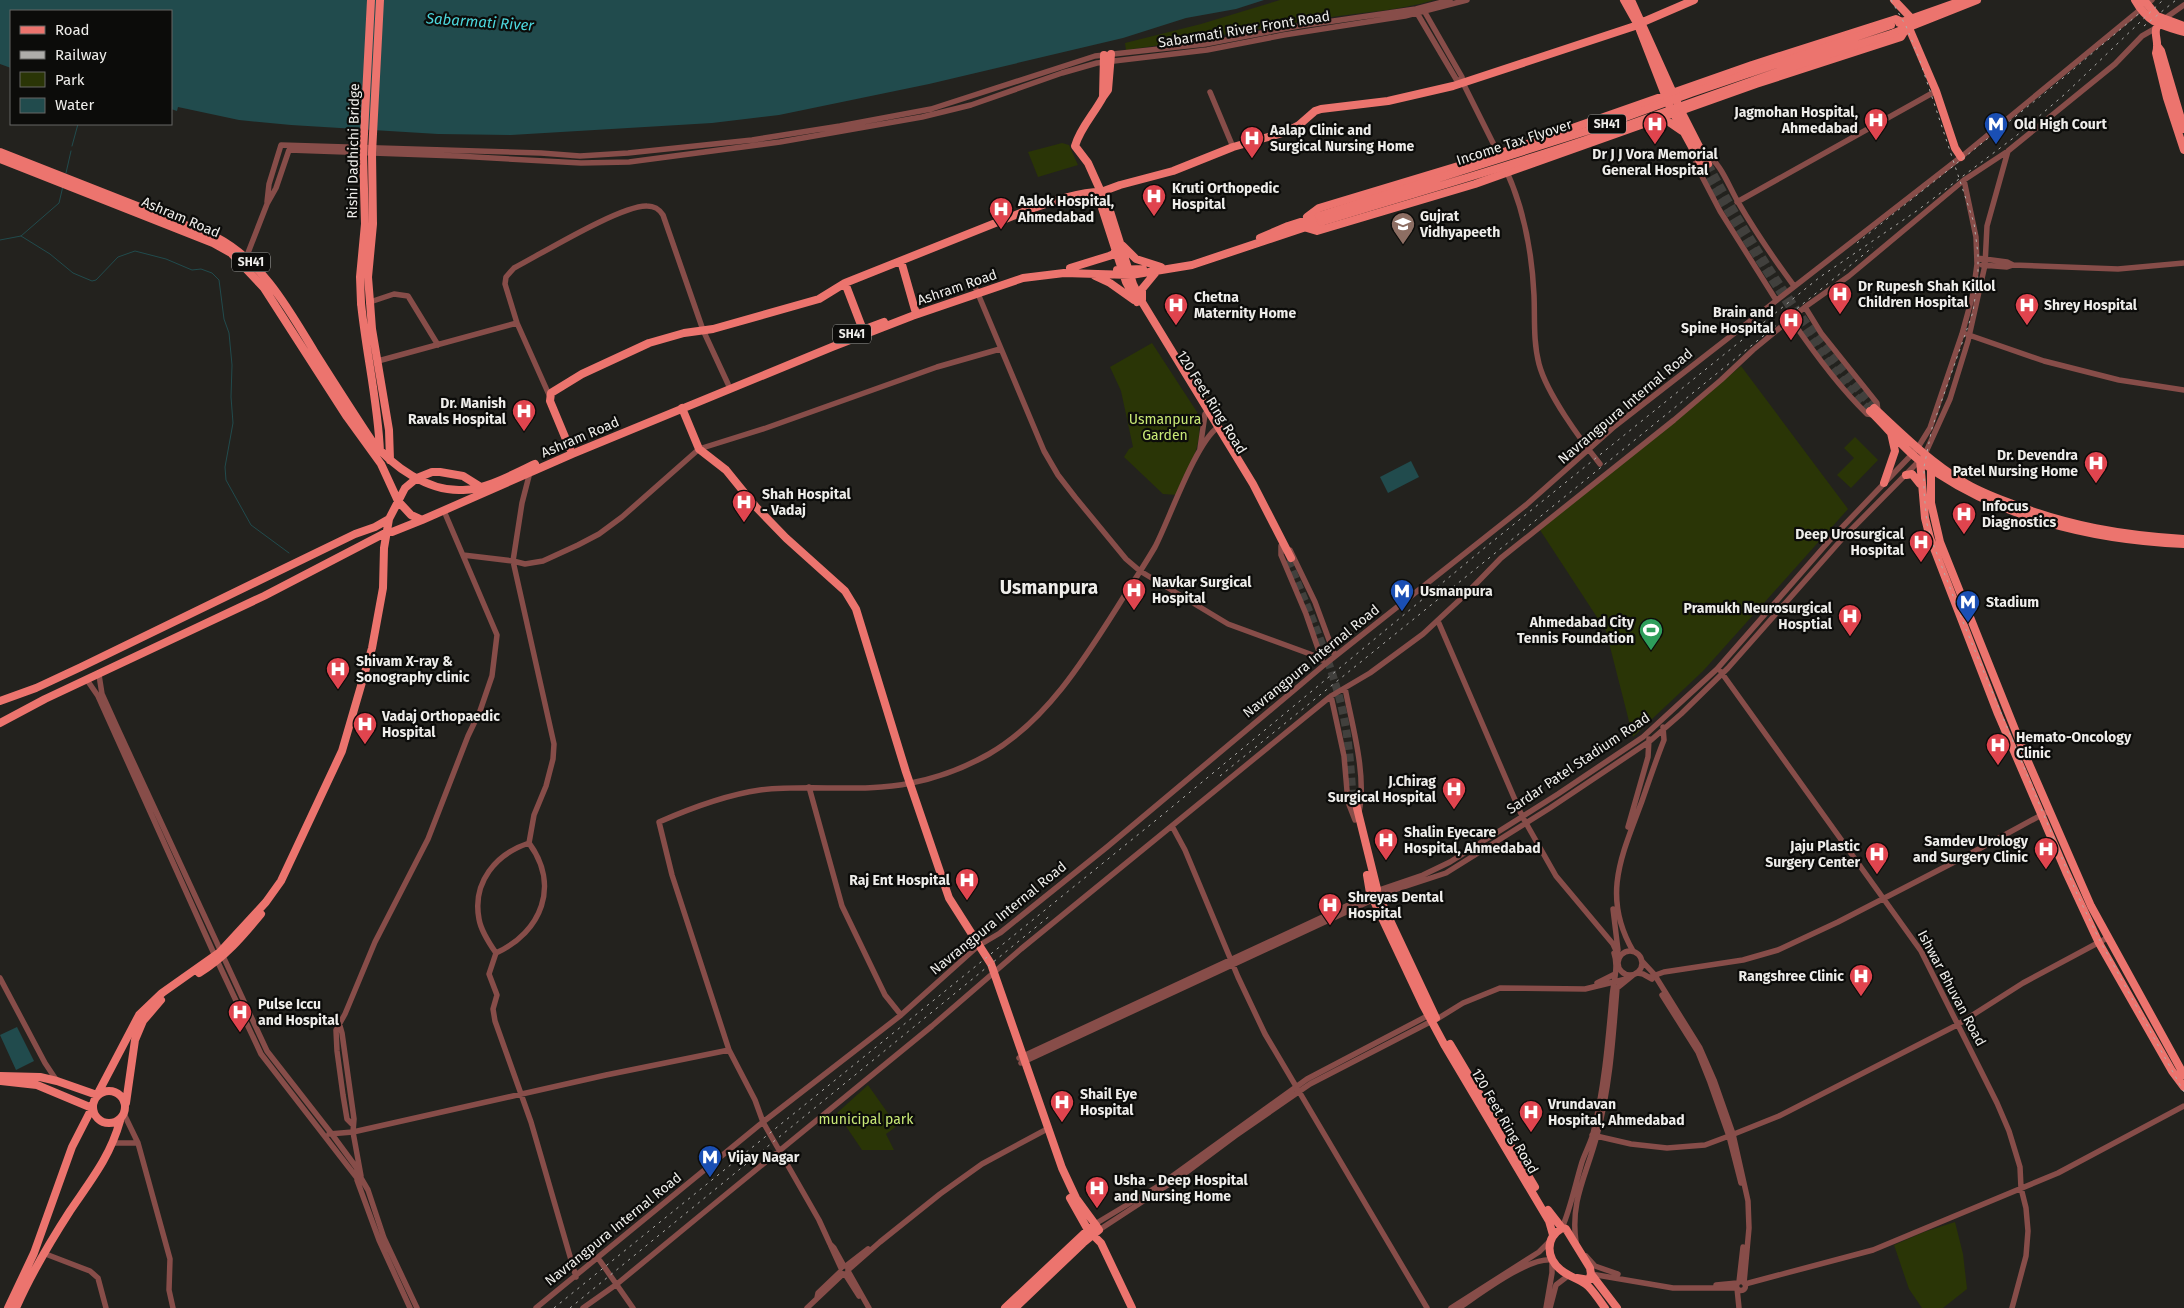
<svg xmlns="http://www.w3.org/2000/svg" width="2184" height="1308" font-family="'Fira Sans',sans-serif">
<rect width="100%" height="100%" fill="#23221e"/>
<path fill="#2a3506" d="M1280 0H1434C1399 11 1362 12 1325 18 1259 28 1193 41 1126 50L1125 43 1201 24Z
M1062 143 1069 145 1078 165 1038 177 1028 152Z
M1152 343 1197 412C1206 441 1188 470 1177 495L1163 494 1124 457 1129 449 1133 447 1121 391 1110 367Z
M1741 366 1848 509 1703 671 1633 737 1606 631 1540 530Z
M1855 437 1878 460 1851 488 1837 475 1854 458 1844 448Z
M868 1085 897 1126 886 1134 894 1150H862L837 1113Z
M1955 1222 1963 1254 1967 1289 1943 1308H1922L1909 1289 1894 1245 1924 1232Z"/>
<path fill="#214b4d" d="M0 0H1264L1236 9 1186 18 1123 38 929 84 779 115 712 123 511 135 438 134 291 125 239 120 178 107 177 111 171 109V11H11V68L0 64Z
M1411 461 1419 477 1388 493 1380 477Z
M17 1027 34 1061 16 1070 0 1035Z"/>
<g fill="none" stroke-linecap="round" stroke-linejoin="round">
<path stroke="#214b4d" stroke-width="1" d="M72 146 78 124
M66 173 71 151
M21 236 50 254 73 273 92 281 96 280 118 257 135 251 166 259 192 270 201 269 212 273 219 280 224 319 229 333 232 365 231 397 233 423 225 467 226 480 251 525 289 553
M0 240 21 236 59 203 63 186"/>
<path stroke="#41403d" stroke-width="8" stroke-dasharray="8 4" stroke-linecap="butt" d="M1708 164C1754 251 1809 334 1874 408
M1703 167C1726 210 1752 249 1779 290 1806 332 1834 376 1870 411
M1288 560C1307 606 1327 652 1340 700 1349 734 1351 771 1353 806"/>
<path stroke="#874d49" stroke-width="5.5" d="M1423 9 1462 77 1463 83 1500 157
M1417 13 1456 79 1463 83
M2164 19 2184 5
M1210 92 1233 147
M1703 152C1721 162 1728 185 1738 202 1755 231 1774 259 1794 286
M1696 156V165L1720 211 1776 300
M1506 170C1524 209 1532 253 1534 295 1535 318 1533 341 1539 364 1547 394 1580 439 1600 464
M267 202 269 184 281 145 541 153 580 156 628 153 752 140 840 126 931 109 1095 56 1205 44 1299 26 1416 9 1450 0
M1737 202 1936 91
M246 258 267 204 276 188 289 150 457 156 581 163 629 162 780 142 922 117 971 105 1062 73 1097 63 1207 50 1284 35 1405 16 1467 0
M1977 258 2007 262 2013 265
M1982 265 2007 267 2013 265 2118 269 2184 263
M976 289 1044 451 1058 475 1075 497 1126 559 1140 571 1228 624 1321 658
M370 302 394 294 408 296 438 345
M1805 307 1821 333 1877 403 1878 411
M1791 319C1814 353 1838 386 1867 414L1874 415
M1966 334 2044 361 2119 380 2184 390
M378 361 517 323
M550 397 517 323 505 284 506 277 514 268C541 254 621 205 647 206 655 206 659 209 663 215L703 330 728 384
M1200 449 1205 414 1208 411
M530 472 522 503 513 561 554 744 553 759 546 786 534 815 529 843C560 885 542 932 496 953L489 974 497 995 493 1009 495 1021 531 1122 576 1277
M1281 546V555L1306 614 1322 660
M1290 550 1315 602 1335 656
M463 555 513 561 525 564 543 561 578 545 599 534 622 517 699 449 766 428 937 367 1000 349
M1438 621 1522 816 1556 876 1613 944 1619 957
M1721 672 1921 951 1997 1103 2009 1131 2020 1167 2021 1188 2026 1208 2028 1231 2026 1256 2012 1308
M99 675 102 694 116 725 267 1051 331 1133 356 1167 360 1176
M87 680 98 696 215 956 261 1054 357 1178
M1345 688C1352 725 1367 775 1359 812
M1331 696 1344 756 1348 802 1355 820
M809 787 842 906 885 995 901 1015
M1172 826 1185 850 1238 977 1265 1034 1427 1308
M1628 827 1648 757 1649 739
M1379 890 1423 875 1450 862 1558 794 1643 737 1717 669 1830 540 1917 449 1930 428 1962 334 1973 294 1977 264 1976 237 1964 180
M1382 894 1446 873 1550 808 1650 741 1681 714 1728 668 1842 539 1920 460 1925 454 1950 399 1968 341 1985 265 1987 226 2008 151
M1613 909 1618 950
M1618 963a12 12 0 1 1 24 0a12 12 0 1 1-24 0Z
M1633 951C1601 896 1622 855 1642 801 1649 781 1656 760 1664 740L1663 727
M496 953C489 943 481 931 479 919 472 882 496 854 529 843
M1642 961 1654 974 1700 1048 1714 1080 1733 1134 1748 1201 1749 1228 1744 1283
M1638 973 1643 974 1652 979
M1650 977 1664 972 1743 960 1778 950 1838 922 1966 856 2045 813
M0 978 45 1063 57 1081
M1597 983 1615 974
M1662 995 1698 1052 1710 1082 1729 1136 1741 1183
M1437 1019 1463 1003 1500 988 1585 989 1626 979
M340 1026 342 1033 354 1119 353 1132 361 1176
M1019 1058 1370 895
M1021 1063 1372 900
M124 1114 138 1143 170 1259 169 1290 173 1308
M352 1124 347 1119 343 1095 337 1051 336 1030 345 1014 375 942 428 839 468 736 480 711 492 676 497 635 444 511
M329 1134 353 1132 606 1075 729 1050
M1592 1135 1631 1144 1667 1148 1705 1145 1729 1136 1779 1116 1957 1025 2023 983 2107 938
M114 1143H138
M361 1178 368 1190 384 1238 417 1308
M357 1180 379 1240 410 1308
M1095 1224 1160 1185 1307 1079 1429 1015
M1562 1228C1571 1207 1575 1185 1582 1162 1585 1153 1590 1144 1593 1134 1604 1089 1608 1043 1612 998 1613 983 1619 967 1614 953
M1099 1230 1180 1177 1235 1136 1310 1084 1432 1021
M1576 1242C1570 1200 1587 1174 1597 1135 1610 1087 1613 1038 1617 988L1633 975
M830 1244 834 1248 844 1266
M43 1253 90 1271 98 1278 106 1308
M1586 1256 1595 1266 1618 1274
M598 1258 633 1308
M846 1266 868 1249
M841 1268 819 1220 763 1122 755 1100 729 1050 672 875 659 822C691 808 725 795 760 790 809 784 864 793 911 783 937 778 966 767 989 754 1048 720 1087 655 1123 598 1134 581 1145 564 1155 547 1170 518 1195 444 1218 427
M848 1270 880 1242 940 1194 982 1164 1049 1128
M848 1271 869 1308
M845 1274 859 1296
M1591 1274 1673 1288H1737L1739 1308
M1736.5 1286a4.5 4.5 0 1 1 9 0a4.5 4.5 0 1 1-9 0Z
M1739 1282 1743 1247
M1745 1284 1873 1250 2058 1173 2184 1106
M1716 1285 1737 1283
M817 1298 818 1293 840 1272
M536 1308 763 1122 901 1015 978 946 1000 933 1107 847 1324 665 1526 505 1615 426 1961 157 2152 0
M583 1308 617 1284 702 1214 932 1026 1021 949 1331 696 1370 673 1423 634 1467 593 1501 558 1674 420 1721 380 1753 350 1805 307 1849 276 1964 180 2008 151 2115 64 2142 36 2156 28
M807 1308 843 1274
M1451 1308 1539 1252 1548 1243
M1459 1308C1480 1294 1528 1257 1552 1260V1273L1546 1308
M1550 1308 1556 1285 1569 1275"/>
<path stroke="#ec746e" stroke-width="8" d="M1624 0 1638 25 1669 105 1703 167
M1631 0 1681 111 1708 164
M1894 0 1911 18
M2135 0C2148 23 2160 25 2184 32
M2144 0 2157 16 2184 26
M2164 19C2148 31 2161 38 2156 53L2167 98 2184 150
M1643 22 1694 0
M1899 23 1964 0
M1909 28 1936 91 1955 148 1961 157
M1894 33 1977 0
M2158 47 2161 51 2184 129
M1104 55 1103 97 1108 90 1111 54
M1663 118 1682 131
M0 152 216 237C262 261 288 308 314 351 333 381 352 411 372 441 392 466 428 492 463 490 487 489 513 474 535 464
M0 159 213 243 231 253 264 288 347 417 381 464 398 501 411 515 422 520 572 454 832 347 912 316 1023 278 1064 273 1131 275 1192 265 1321 222
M1101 192 1088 163 1075 146C1080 128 1094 114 1103 97
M1104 201 1102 208 1126 282 1137 302
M1307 217 1319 208 1498 154 1752 65 1896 19 1902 22
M1307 228 1317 231 1475 184 1756 84 1901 37 1906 29
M1260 238 1288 226 1319 216
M1123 246 1136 259 1161 267
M901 261 915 310
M1070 268 1109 256 1114 254 1116 248
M1117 270 1143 269
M1095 276 1110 283 1134 300
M845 283 863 330
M1142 300V289L1156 272
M370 302 372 329 389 430 390 460
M361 303C366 353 378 402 380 452
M841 338 884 322
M682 408 699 449 726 470 756 507 786 538 845 591 856 609 906 772 949 898 991 964 1062 1168 1076 1198 1095 1224
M1874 408C1902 434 1929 461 1962 481 1976 490 1994 497 2010 503 2068 526 2122 535 2184 539
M1870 411C1887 427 1901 446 1919 460 1994 517 2091 540 2184 544
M570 449 550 401 551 393 582 374 649 343 684 333 713 329 819 299 845 283 1028 210C1051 202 1077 192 1101 192
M1925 454 1931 468V503L1940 542 2026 757 2091 906 2184 1075
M1920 460 1925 518 1930 538 1998 714 2066 872 2099 943 2172 1071 2184 1087
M1906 475 1912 474 1920 484
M1884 483 1895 451 1891 433
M1291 558 1253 484 1142 302 1133 284 1109 208 1104 201 1101 192 1120 185 1173 171 1233 147 1286 132 1299 125 1315 111 1321 109 1388 101 1453 86 1638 25
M0 701 36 688 81 667 355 534 375 527 389 519
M0 723 45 699 264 596 387 532H392L422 520
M1355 800 1377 889
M1367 875 1370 893
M1380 899 1436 1018
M1374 901 1423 1005 1445 1046 1549 1221 1553 1235
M199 973C225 957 242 937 261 914
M1450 1044 1535 1187
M0 1076 40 1077 57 1081 97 1095 139 1015 162 993 220 952 266 902 281 881 342 751 372 648 383 588 384 548 389 519 405 488 417 478 432 472H440L463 476 479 486
M1 1081 37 1085 92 1108 72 1147 34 1253 8 1308
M93 1107a16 16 0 1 1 32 0a16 16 0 1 1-32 0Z
M126 1103 135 1040 143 1021 161 1000
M1548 1210 1562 1228
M1591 1274 1617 1308
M1577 1278 1589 1280 1591 1274 1590 1268 1566 1229 1562 1228C1545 1238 1546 1258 1561 1270 1569 1277 1580 1279 1588 1286 1594 1292 1600 1301 1605 1308
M16 1308C31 1274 50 1242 70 1211 91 1180 110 1157 120 1121
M1005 1308 1088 1230 1070 1198
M1015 1308 1083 1243 1099 1230 1095 1224 1088 1230 1101 1243 1132 1308"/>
<path stroke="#aeadaa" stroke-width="1" stroke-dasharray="2.5 5" stroke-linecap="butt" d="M1891 0 1906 26 1919 58 1974 223 1978 254V276L1973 312 1932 428 1924 467V492L1927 524 1932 541 1965 627 2077 894 2099 939 2184 1092
M2144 26 2176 0
M1857 243 2056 84 2142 11
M1220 776 1873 247
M554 1308 1166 812 1482 550 1820 277 1918 210 2016 136 2065 94 2163 0
M570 1308 1052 914"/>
<path stroke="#ec746e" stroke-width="8" d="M1319 216 1596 128 1691 93 1891 25
M1321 222C1414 193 1508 167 1600 135 1698 101 1795 64 1894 33
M370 302 368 277 373 224 372 153 380 0
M361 303 360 277 365 224 363 153 371 0"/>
</g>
<defs>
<g id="hospital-pin" transform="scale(1.25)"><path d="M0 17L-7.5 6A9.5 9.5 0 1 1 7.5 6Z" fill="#e0444e" stroke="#0c0c0a"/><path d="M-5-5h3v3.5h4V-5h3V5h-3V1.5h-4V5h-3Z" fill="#fff"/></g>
<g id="metro-pin" transform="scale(1.25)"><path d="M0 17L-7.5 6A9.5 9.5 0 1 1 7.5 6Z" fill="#1a4fb4" stroke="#0c0c0a"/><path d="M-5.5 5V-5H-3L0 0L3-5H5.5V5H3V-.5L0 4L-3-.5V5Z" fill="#fff"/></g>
<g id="university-pin" transform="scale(1.25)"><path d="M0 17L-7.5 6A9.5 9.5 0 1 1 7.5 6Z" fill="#8d6e63" stroke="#0c0c0a"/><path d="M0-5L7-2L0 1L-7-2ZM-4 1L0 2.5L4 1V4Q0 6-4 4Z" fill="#fff"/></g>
<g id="stadium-pin" transform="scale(1.25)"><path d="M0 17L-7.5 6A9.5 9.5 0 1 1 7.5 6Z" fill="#2e9e5b" stroke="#0c0c0a"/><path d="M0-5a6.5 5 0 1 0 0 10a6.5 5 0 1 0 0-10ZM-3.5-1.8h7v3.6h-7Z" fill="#fff"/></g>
</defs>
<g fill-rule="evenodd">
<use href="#hospital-pin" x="1876" y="120"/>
<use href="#hospital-pin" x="1655" y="124"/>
<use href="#metro-pin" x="1996" y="124"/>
<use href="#hospital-pin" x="1252" y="138"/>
<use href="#hospital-pin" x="1154" y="196"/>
<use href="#hospital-pin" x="1001" y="209"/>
<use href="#university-pin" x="1403" y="224"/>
<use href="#hospital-pin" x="1840" y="294"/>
<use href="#hospital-pin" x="1176" y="305"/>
<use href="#hospital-pin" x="2027" y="305"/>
<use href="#hospital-pin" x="1791" y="320"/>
<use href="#hospital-pin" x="524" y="411"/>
<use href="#hospital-pin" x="2096" y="463"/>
<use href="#hospital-pin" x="744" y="502"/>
<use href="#hospital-pin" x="1964" y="514"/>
<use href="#hospital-pin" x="1921" y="542"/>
<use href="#hospital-pin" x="1134" y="590"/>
<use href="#metro-pin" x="1402" y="591"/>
<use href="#metro-pin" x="1968" y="602"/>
<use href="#hospital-pin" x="1850" y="616"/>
<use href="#stadium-pin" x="1651" y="630"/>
<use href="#hospital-pin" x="338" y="669"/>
<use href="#hospital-pin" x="365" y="724"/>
<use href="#hospital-pin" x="1998" y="745"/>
<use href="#hospital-pin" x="1454" y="789"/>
<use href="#hospital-pin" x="1386" y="840"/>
<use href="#hospital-pin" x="2046" y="849"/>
<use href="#hospital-pin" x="1877" y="854"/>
<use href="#hospital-pin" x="967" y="880"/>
<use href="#hospital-pin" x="1330" y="905"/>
<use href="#hospital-pin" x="1861" y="976"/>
<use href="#hospital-pin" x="240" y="1012"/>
<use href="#hospital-pin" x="1062" y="1102"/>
<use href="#hospital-pin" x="1531" y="1112"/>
<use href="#metro-pin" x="710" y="1157"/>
<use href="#hospital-pin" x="1097" y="1188"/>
</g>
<g text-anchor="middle" stroke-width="4.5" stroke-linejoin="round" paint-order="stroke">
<g fill="#0c0c0a" stroke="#aaaaa7" stroke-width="1">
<rect x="1588" y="114.5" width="38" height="19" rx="4"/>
<rect x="232" y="252.5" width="38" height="19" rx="4"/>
<rect x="833" y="324.5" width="38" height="19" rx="4"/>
</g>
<g font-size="12" font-weight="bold" fill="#eeedea">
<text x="1607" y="128">SH41</text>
<text x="251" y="266">SH41</text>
<text x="852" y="338">SH41</text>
</g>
<g font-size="14" fill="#eeedea" stroke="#0c0c0a">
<text transform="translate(1244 29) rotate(-9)" y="5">Sabarmati River Front Road</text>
<text transform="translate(1514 142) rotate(-18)" y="5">Income Tax Flyover</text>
<text transform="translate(353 151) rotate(-89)" y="5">Rishi Dadhichi Bridge</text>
<text transform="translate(181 217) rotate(23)" y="5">Ashram Road</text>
<text transform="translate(957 287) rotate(-19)" y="5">Ashram Road</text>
<text transform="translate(1212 402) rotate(58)" y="5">120 Feet Ring Road</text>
<text transform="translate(1625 406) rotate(-40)" y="5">Navrangpura Internal Road</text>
<text transform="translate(580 437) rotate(-23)" y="5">Ashram Road</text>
<text transform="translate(1311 661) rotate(-39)" y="5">Navrangpura Internal Road</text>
<text transform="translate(1578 763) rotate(-34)" y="5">Sardar Patel Stadium Road</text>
<text transform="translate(998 918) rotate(-39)" y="5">Navrangpura Internal Road</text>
<text transform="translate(1952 988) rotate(62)" y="5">Ishwar Bhuvan Road</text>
<text transform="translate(1505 1121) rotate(60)" y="5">120 Feet Ring Road</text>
<text transform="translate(613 1229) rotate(-39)" y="5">Navrangpura Internal Road</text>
</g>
<g font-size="14" font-weight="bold" fill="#eeedea" stroke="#0c0c0a" text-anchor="start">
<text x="1858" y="117" text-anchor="end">Jagmohan Hospital,<tspan x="1858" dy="16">Ahmedabad</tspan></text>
<text x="2014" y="129">Old High Court</text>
<text x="1270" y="135">Aalap Clinic and<tspan x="1270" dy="16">Surgical Nursing Home</tspan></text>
<text x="1655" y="159" text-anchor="middle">Dr J J Vora Memorial<tspan x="1655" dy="16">General Hospital</tspan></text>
<text x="1172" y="193">Kruti Orthopedic<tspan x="1172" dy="16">Hospital</tspan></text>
<text x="1018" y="206">Aalok Hospital,<tspan x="1018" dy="16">Ahmedabad</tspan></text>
<text x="1420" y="221">Gujrat<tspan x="1420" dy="16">Vidhyapeeth</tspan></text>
<text x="1858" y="291">Dr Rupesh Shah Killol<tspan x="1858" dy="16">Children Hospital</tspan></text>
<text x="1194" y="302">Chetna<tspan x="1194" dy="16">Maternity Home</tspan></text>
<text x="2044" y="310">Shrey Hospital</text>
<text x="1774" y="317" text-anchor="end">Brain and<tspan x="1774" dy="16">Spine Hospital</tspan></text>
<text x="506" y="408" text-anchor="end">Dr. Manish<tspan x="506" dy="16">Ravals Hospital</tspan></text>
<text x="2078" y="460" text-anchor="end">Dr. Devendra<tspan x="2078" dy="16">Patel Nursing Home</tspan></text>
<text x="762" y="499">Shah Hospital<tspan x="762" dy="16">- Vadaj</tspan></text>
<text x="1982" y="511">Infocus<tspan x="1982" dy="16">Diagnostics</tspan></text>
<text x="1904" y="539" text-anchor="end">Deep Urosurgical<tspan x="1904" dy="16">Hospital</tspan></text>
<text x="1152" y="587">Navkar Surgical<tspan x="1152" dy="16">Hospital</tspan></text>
<text x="1420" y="596">Usmanpura</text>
<text x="1986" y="607">Stadium</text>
<text x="1832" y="613" text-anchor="end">Pramukh Neurosurgical<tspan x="1832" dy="16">Hosptial</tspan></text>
<text x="1634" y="627" text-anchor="end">Ahmedabad City<tspan x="1634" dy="16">Tennis Foundation</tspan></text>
<text x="356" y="666">Shivam X-ray &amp;<tspan x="356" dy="16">Sonography clinic</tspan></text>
<text x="382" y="721">Vadaj Orthopaedic<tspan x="382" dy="16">Hospital</tspan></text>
<text x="2016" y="742">Hemato-Oncology<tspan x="2016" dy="16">Clinic</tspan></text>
<text x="1436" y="786" text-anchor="end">J.Chirag<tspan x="1436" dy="16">Surgical Hospital</tspan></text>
<text x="1404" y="837">Shalin Eyecare<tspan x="1404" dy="16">Hospital, Ahmedabad</tspan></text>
<text x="2028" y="846" text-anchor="end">Samdev Urology<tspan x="2028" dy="16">and Surgery Clinic</tspan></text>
<text x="1860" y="851" text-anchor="end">Jaju Plastic<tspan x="1860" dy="16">Surgery Center</tspan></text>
<text x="950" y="885" text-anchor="end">Raj Ent Hospital</text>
<text x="1348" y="902">Shreyas Dental<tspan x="1348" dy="16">Hospital</tspan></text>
<text x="1844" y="981" text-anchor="end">Rangshree Clinic</text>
<text x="258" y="1009">Pulse Iccu<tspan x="258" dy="16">and Hospital</tspan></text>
<text x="1080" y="1099">Shail Eye<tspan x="1080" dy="16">Hospital</tspan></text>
<text x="1548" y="1109">Vrundavan<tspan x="1548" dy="16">Hospital, Ahmedabad</tspan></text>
<text x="728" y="1162">Vijay Nagar</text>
<text x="1114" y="1185">Usha - Deep Hospital<tspan x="1114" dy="16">and Nursing Home</tspan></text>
</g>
<g font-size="14" fill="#c9e976" stroke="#0c0c0a">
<text x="1165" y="424">Usmanpura<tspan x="1165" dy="16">Garden</tspan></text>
<text x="866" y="1124">municipal park</text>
</g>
<g font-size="15" font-style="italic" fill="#4cd6dc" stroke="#0c0c0a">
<text transform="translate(480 22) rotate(4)" y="5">Sabarmati River</text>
</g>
<g font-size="19" font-weight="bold" fill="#eeedea" stroke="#0c0c0a">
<text x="1049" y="594">Usmanpura</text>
</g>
</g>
<rect x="10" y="10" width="162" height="115" fill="#0c0c0a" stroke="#666664"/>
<rect x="20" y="26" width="25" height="8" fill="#ec746e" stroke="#666664"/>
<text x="55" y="35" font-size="15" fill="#eeedea">Road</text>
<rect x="20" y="51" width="25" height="8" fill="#aeadaa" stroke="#666664"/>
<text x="55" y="60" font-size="15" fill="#eeedea">Railway</text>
<rect x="20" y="72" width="25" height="15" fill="#2a3506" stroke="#666664"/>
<text x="55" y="85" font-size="15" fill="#eeedea">Park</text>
<rect x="20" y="98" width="25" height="15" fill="#214b4d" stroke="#666664"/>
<text x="55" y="110" font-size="15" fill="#eeedea">Water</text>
</svg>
